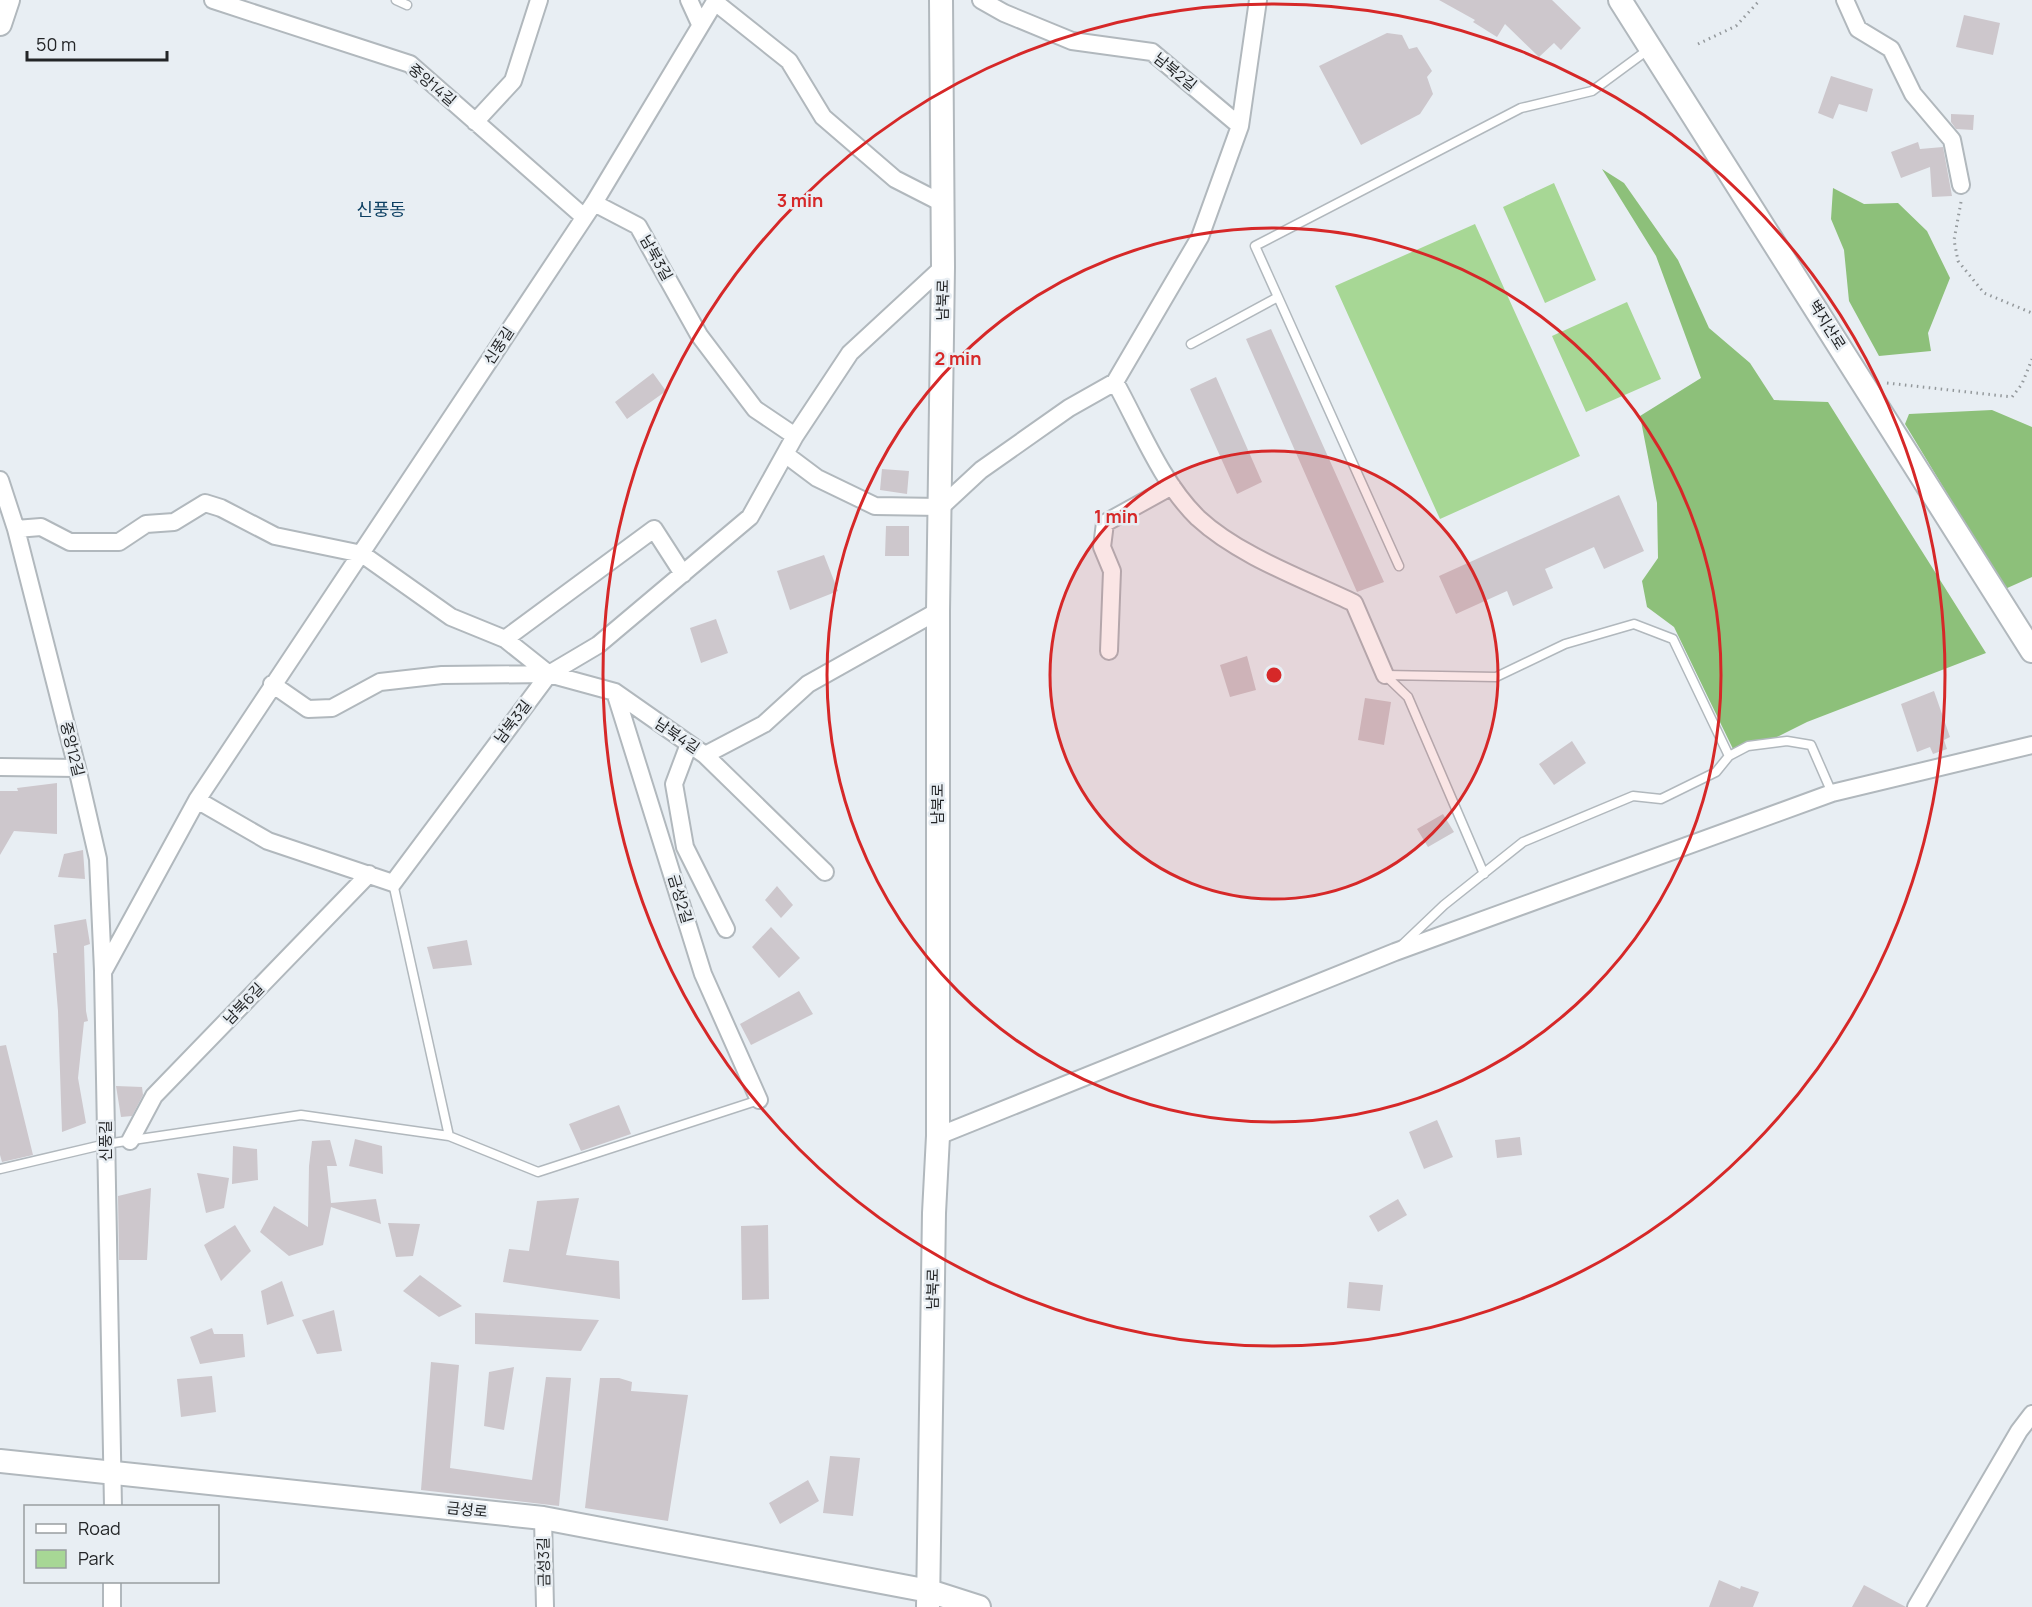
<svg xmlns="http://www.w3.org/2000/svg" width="2032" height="1607" font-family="Manrope,'Noto Sans KR',sans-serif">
<rect width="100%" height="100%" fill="#e8eef3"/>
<path fill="#a7d795" d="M1554 183 1596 280 1545 303 1503 207Z
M1475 224 1580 456 1440 519 1335 286Z
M1627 302 1661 379 1586 412 1552 336Z"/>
<path fill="#8dc07a" d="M1602 169 1624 183 1678 260 1709 328 1750 363 1774 400 1828 402 1986 653 1807 722 1777 737 1733 749 1674 627 1647 607 1642 581 1658 558 1657 503 1640 416 1701 378 1656 256Z
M1833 188 1864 204 1898 203 1927 231 1950 278 1928 333 1931 351 1879 356 1849 301 1844 250 1831 219Z
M1992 410 2032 427V577L2005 589 1905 424 1909 414Z"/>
<path fill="#cdc7cc" d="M1439 0H1552L1581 28 1561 50 1554 43 1539 57 1505 24 1497 37 1473 22 1475 20Z
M1964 15 2000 23 1993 55 1956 47Z
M1387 33 1402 35 1409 49 1417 47 1432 71 1427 77 1433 94 1420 114 1361 145 1319 66Z
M1831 76 1873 89 1867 112 1839 104 1833 119 1818 113Z
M1951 114 1974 115 1973 130 1956 129 1951 122Z
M1918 142 1920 149 1943 147 1952 196 1932 197 1930 167 1901 178 1891 152Z
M1271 329 1384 582 1357 592 1246 339Z
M653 373 666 391 627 419 615 402Z
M1216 377 1262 482 1237 494 1190 389Z
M882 469 909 471 907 494 880 490Z
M1619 495 1644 551 1604 569 1594 547 1545 569 1553 588 1513 606 1507 591 1456 614 1439 576Z
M886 526H909V556H885Z
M824 555 838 591 790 610 777 571Z
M716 619 728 653 701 663 690 628Z
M1247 656 1256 690 1230 697 1220 665Z
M1934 691 1950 737 1944 740 1947 749 1933 754 1930 747 1917 752 1901 704Z
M1365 698 1391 702 1384 745 1358 740Z
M1572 741 1586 763 1554 785 1539 764Z
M57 783V834L14 831 0 855V791H18L17 788Z
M1443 814 1454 832 1428 847 1417 829Z
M83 850 85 879 58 877 64 854Z
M777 886 793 905 781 918 765 900Z
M86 919 90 944 84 946 86 1011 88 1021 84 1022 78 1078 86 1123 62 1132 58 1011 53 953H57L54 925Z
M771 927 800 958 779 978 752 947Z
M467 940 472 965 433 969 427 947Z
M799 991 813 1014 751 1045 740 1024Z
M6 1045 33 1155 2 1162 0 1155V1046Z
M116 1086 142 1087 143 1095 132 1116 121 1117Z
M619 1105 631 1134 581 1151 569 1124Z
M1437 1120 1453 1157 1424 1169 1409 1132Z
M1520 1137 1522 1155 1497 1158 1495 1140Z
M355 1139 382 1146 383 1174 349 1166Z
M330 1140 337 1166H327L331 1203 376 1199 381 1224 331 1207 323 1245 289 1256 260 1232 274 1206 308 1227 309 1166 312 1141Z
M233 1146 257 1149 258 1180 232 1184Z
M197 1173 229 1178 224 1208 206 1213Z
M151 1188 147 1260H119L118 1196Z
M579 1198 566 1255 619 1261 620 1299 503 1282 509 1249 529 1251 537 1201Z
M1398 1199 1407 1215 1378 1232 1369 1216Z
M388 1223 420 1224 413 1256 396 1257Z
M235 1225 251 1251 221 1281 204 1245Z
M768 1225 769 1299 742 1300 741 1226Z
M420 1275 462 1306 439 1317 403 1291Z
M282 1281 294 1316 267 1325 261 1291Z
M1349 1282 1383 1285 1380 1311 1347 1308Z
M334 1310 342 1351 317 1354 302 1320Z
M475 1313 599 1320 581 1351 475 1344Z
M212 1328 214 1334H243L245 1357 200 1364 190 1337Z
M431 1362 459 1365 450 1468 532 1480 546 1377 571 1378 559 1506 421 1490Z
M514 1367 504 1430 484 1426 489 1372Z
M212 1376 216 1412 181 1417 177 1379Z
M600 1378H619L632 1382 631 1391 688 1395 668 1521 585 1508Z
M830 1456 860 1458 853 1516 823 1513Z
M808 1480 819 1501 780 1524 769 1503Z
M1719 1580 1740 1589 1741 1586 1759 1592 1753 1607H1709Z
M1864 1585 1906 1607H1852Z"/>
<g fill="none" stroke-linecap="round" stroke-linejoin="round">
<g stroke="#b1b8bd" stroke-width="11">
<path id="lane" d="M396 0 407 5
M1191 344 1278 297
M1399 566 1255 246 1521 108 1592 91 1649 49
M1484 874 1408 697 1385 675 1496 677 1565 644 1634 624 1673 639 1729 756
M393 883 449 1136
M1401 946 1444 905 1523 842 1633 796 1661 799 1716 772 1729 756 1748 746 1787 741 1811 745 1832 793
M0 1169 106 1144 301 1115 449 1136 538 1172 759 1100"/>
</g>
<g stroke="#b1b8bd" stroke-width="20">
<path id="street" d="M213 0 410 64 584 217
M689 0 700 24
M981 0 1004 13 1072 41 1152 52 1240 126 1258 0
M1845 0 1858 29 1891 49 1913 94 1952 140 1961 185
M715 2 789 61 823 117 895 179 942 203
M475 122 513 81 539 0
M594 203 638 226 699 335 755 409 795 436
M1115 382C1140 427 1161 482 1198 518 1239 556 1304 579 1354 603L1385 675
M785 454 817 478 875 506 941 507 981 470 1069 408 1115 382 1200 237 1240 126
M0 480 16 529 77 768 98 859 103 971
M16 529 41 527 70 542H119L146 524 174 522 205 503 221 508 275 536 362 554 451 617 505 639 549 674 615 692 705 755 825 872
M505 639 654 529 683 574
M1109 651 1112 571 1102 547 1105 523 1172 486
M272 684 308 709 332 708 380 682 442 675 549 674
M615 692 703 974 759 1100
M689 744 674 784 685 847 726 929
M705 755 764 724 808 684 938 611
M0 767 77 768
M197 800 268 841 393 883 549 674 598 645 750 517 795 436 850 353 943 267
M938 1136 1395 952 1832 793 2032 745
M130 1141 154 1096 369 874
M113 1506 103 972 197 800 594 203 716 0
M543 1518 545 1607
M112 1607V1582
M1916 1607 2019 1431 2032 1414"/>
</g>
<g stroke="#b1b8bd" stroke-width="26">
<path id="secondary" d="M1620 0 2032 651
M0 24 8 0
M0 1461 543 1518 929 1591 979 1607
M928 1607 934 1213 938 1136V611L943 267 941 0"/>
</g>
<path stroke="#94999c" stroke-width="3" stroke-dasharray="1.5 4.5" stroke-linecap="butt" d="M1698 44 1736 26 1760 0
M1961 202 1954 240 1958 261 1984 293 2032 313
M1887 383 2012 397 2022 384 2032 359"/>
<use href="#lane" stroke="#fff" stroke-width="8"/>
<use href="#street" stroke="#fff" stroke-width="16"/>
<use href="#secondary" stroke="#fff" stroke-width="22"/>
</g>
<circle cx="1274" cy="675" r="224" fill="#d62828" fill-opacity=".12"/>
<g fill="none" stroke="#d62828" stroke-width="3">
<circle cx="1274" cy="675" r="224"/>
<circle cx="1274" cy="675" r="447"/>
<circle cx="1274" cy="675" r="671"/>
</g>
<g text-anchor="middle" stroke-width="5" stroke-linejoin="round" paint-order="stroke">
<g font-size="15" fill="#232527" stroke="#e8eef3">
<text transform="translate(1175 72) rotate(39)" y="5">남북2길</text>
<text transform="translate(432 85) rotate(40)" y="5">중앙14길</text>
<text transform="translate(656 258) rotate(61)" y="5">남북3길</text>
<text transform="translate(943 300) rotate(-89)" y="5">남북로</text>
<text transform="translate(1827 325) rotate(58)" y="5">벽지산로</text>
<text transform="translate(499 346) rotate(-57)" y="5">신풍길</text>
<text transform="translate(513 722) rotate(-53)" y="5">남북3길</text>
<text transform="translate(677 736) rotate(34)" y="5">남북4길</text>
<text transform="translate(72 749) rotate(76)" y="5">중앙12길</text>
<text transform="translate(938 804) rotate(-90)" y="5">남북로</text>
<text transform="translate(680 899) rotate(73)" y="5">금성2길</text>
<text transform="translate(244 1004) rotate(-46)" y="5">남북6길</text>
<text transform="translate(106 1141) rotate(-91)" y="5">신풍길</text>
<text transform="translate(933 1289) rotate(-89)" y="5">남북로</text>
<text transform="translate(467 1510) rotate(6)" y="5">금성로</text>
<text transform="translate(544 1562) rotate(-91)" y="5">금성3길</text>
</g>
<g font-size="18" fill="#0c3f62" stroke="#e8eef3">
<text x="381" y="216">신풍동</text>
</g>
</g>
<circle cx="1274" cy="675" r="9" fill="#d62828" stroke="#e8eef3" stroke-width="3"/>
<g font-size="18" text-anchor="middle" font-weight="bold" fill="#d62828" stroke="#e8eef3" stroke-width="5" stroke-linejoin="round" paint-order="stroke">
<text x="800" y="207">3 min</text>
<text x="958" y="365">2 min</text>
<text x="1116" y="523">1 min</text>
</g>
<rect x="24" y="1505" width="195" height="78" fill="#e8eef3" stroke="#999ea1" stroke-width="1.5"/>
<rect x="36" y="1524" width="30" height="9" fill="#ffffff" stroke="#999ea1" stroke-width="1.5"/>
<text x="78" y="1535" font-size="18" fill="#232527">Road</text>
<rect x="36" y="1550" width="30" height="18" fill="#a7d795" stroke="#999ea1" stroke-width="1.5"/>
<text x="78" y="1565" font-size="18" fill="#232527">Park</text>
<path d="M27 51v9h140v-9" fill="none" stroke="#232527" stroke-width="3"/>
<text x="36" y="51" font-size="18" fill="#232527" stroke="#e8eef3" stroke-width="4.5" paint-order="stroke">50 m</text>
</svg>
